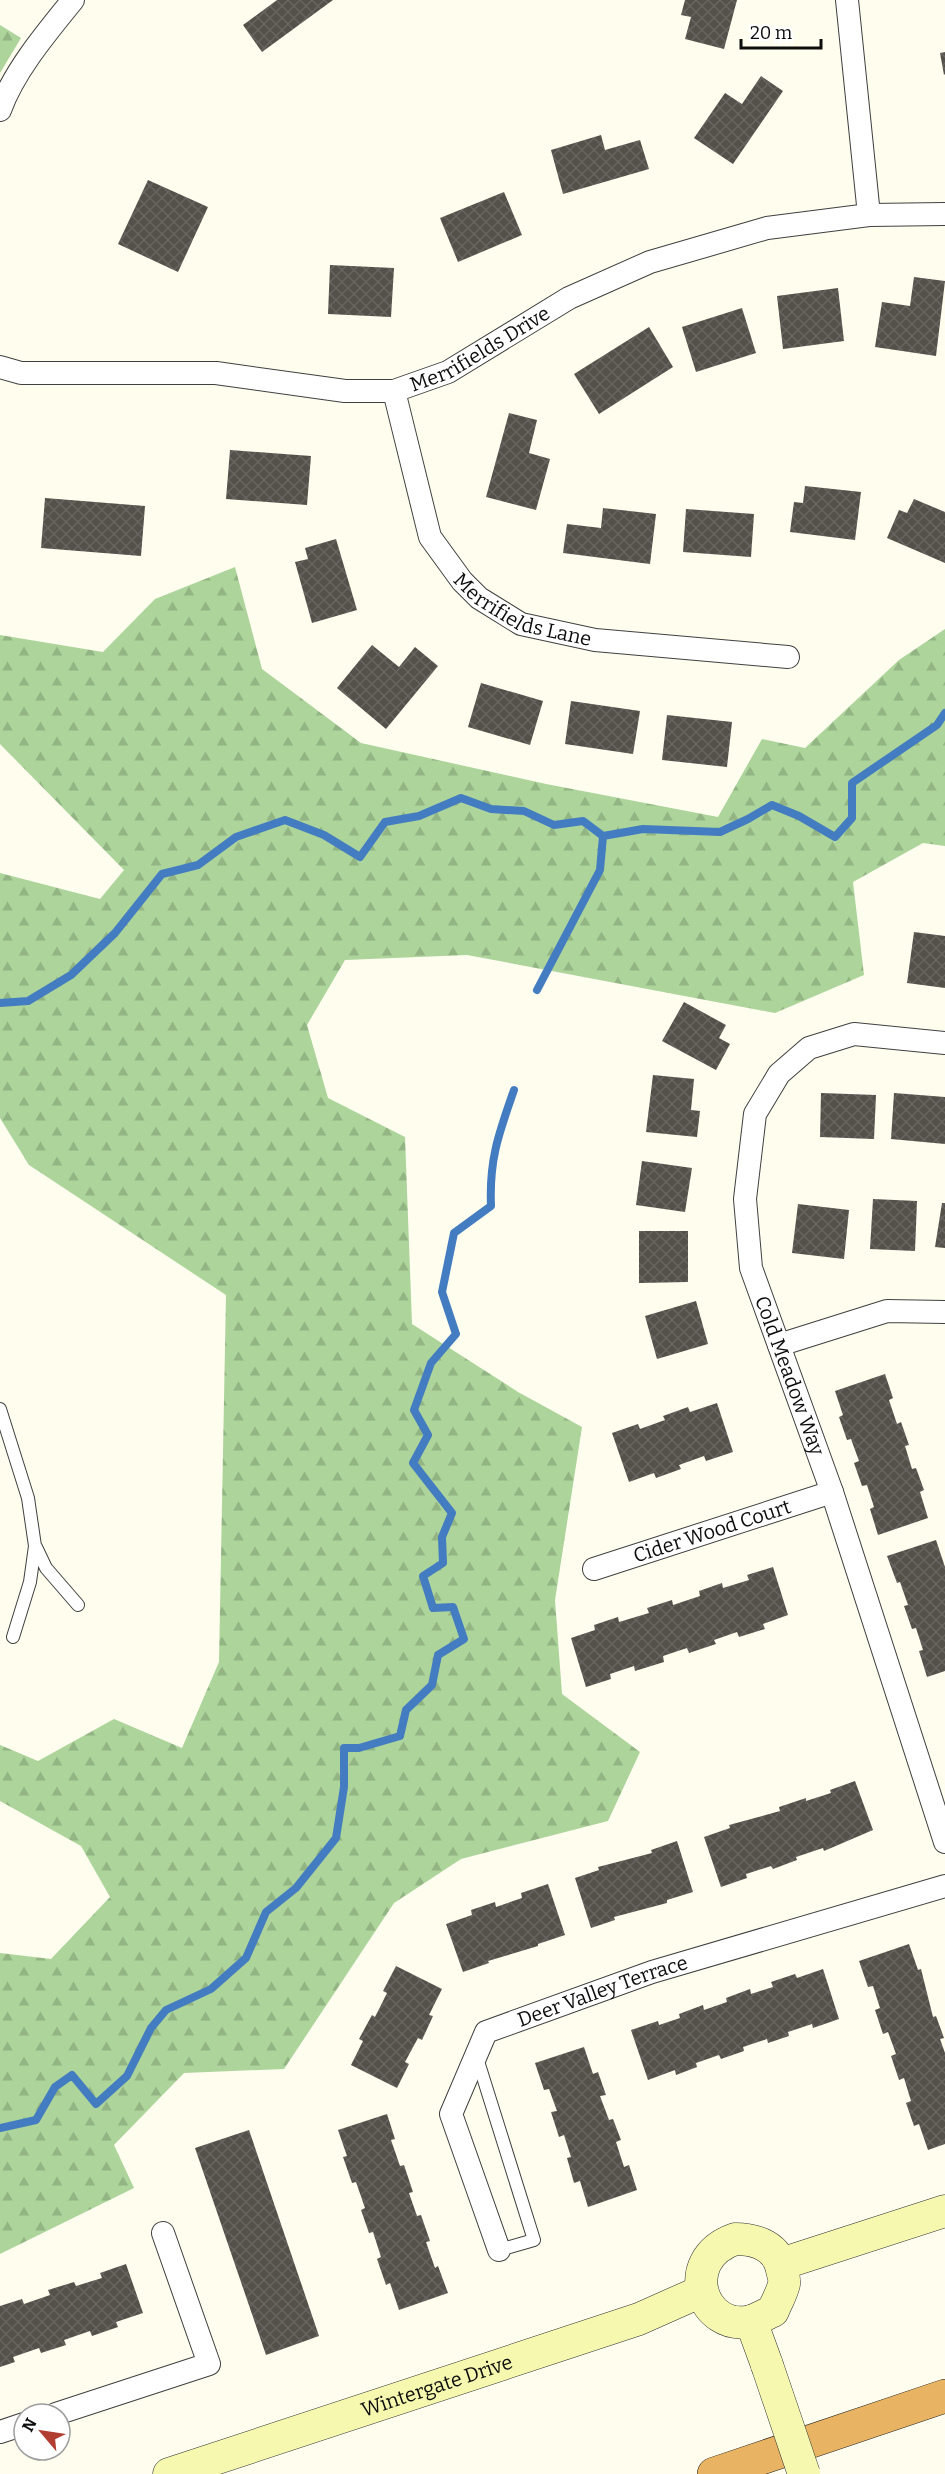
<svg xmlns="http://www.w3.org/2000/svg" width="945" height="2474" font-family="Bitter,serif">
<defs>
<pattern id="forest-firs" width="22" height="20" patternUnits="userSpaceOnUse" patternTransform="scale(1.5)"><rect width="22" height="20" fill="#acd49b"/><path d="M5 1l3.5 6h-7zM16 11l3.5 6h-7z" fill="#93b584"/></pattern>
<pattern id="building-cross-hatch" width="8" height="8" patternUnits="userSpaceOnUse" patternTransform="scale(1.5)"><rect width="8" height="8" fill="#54504a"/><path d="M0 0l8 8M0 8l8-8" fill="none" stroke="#686460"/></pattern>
</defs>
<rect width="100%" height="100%" fill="#fefdee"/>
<path fill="url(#forest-firs)" d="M0 25 21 38 0 73Z
M235 567 262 669 361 743 546 784 718 817 762 739 805 748 899 660 945 629V846L923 843 853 882 864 975 775 1013 467 955 345 960 307 1025 328 1098 405 1137 412 1324 518 1392 582 1427 555 1600 562 1694 640 1752 608 1821 461 1859 394 1903 284 2069 184 2073 114 2145 134 2188 0 2254V1953L51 1959 110 1897 81 1846 0 1801V1745L38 1761 114 1719 182 1748 219 1662 226 1295 29 1165 0 1118V873L100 899 124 870 0 744V635L103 652 155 599Z"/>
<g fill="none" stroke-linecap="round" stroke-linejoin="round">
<path stroke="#447cc1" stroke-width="8" d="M537 990 600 870 603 836 643 829 720 832 748 819 772 805 799 816 835 837 852 818V783L937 725 945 713
M0 1003 28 1001 71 975 115 933 162 874 198 865 236 837 285 820 324 835 360 857 385 822 419 816 461 798 491 809 524 811 554 825 583 821 603 836
M0 2128 36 2120 55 2087 72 2075 96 2104 127 2076 151 2028 166 2010 211 1989 246 1958 266 1912 296 1888 336 1838 344 1787V1748H359L400 1736 406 1710 432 1685 438 1655 464 1639 453 1607 433 1608 423 1576 443 1563 442 1537 452 1513 413 1463 428 1435 414 1410 431 1363 456 1334 442 1292 454 1233 491 1206C489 1159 499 1133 514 1090"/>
</g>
<path fill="url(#building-cross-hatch)" d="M277 0H333L262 52 243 25Z
M685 0H737L724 49 685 39 691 17 681 15Z
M945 52V74L944 75 940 53Z
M761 76 783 91 733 164 694 138 725 93 742 104Z
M601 135 605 150 640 140 649 169 563 194 551 150Z
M148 180 208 207 178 272 118 244Z
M504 192 522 235 458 262 440 218Z
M330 265 394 268 391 317 328 314Z
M914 277 945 281 936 356 875 347 882 302 910 306Z
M838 288 844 341 783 349 777 296Z
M742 308 756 353 696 372 682 327Z
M649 327 673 367 599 414 574 374Z
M509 413 537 420 529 453 550 459 536 510 486 497Z
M230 450 311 456 307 505 226 499Z
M805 486 861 492 855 540 790 532 794 502 803 503Z
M45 498 145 506 141 556 41 548Z
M914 499 945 512V563L887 538 899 510 907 513Z
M603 508 656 514 650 564 563 553 567 524 601 528Z
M686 509 754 514 751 557 683 552Z
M336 539 357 610 312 623 295 562 308 559 305 548Z
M372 645 399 667 415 647 438 666 386 729 337 688Z
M481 683 543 701 530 745 468 727Z
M571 701 640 711 633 754 565 744Z
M667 715 732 722 727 767 662 760Z
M914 932 945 936V988L907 983Z
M684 1002 726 1025 719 1038 730 1044 716 1070 662 1041Z
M653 1075 694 1079 691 1110 700 1111 697 1137 646 1132Z
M821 1093 876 1095 874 1139 820 1137Z
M894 1093 945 1097V1144L891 1139Z
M642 1161 692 1168 685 1212 636 1205Z
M873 1199 917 1201 915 1251 870 1249Z
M942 1203H945V1248L935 1247Z
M798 1204 849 1210 844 1259 792 1253Z
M639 1231H688V1282L639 1283Z
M696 1301 708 1344 657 1359 645 1316Z
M885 1374 893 1398 889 1400 897 1424 901 1422 909 1445 905 1446 912 1469 916 1468 924 1490 920 1492 928 1518 878 1535 870 1509 874 1507 867 1485 862 1486 854 1463 859 1461 851 1439 847 1440 839 1417 843 1415 835 1391Z
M717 1403 733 1452 706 1461 704 1456 679 1465 681 1469 656 1478 654 1473 629 1482 612 1433 638 1424 640 1429 665 1420 663 1416 688 1407 690 1412Z
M936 1540 945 1567V1671L927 1677 919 1651 923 1650 916 1628 912 1629 904 1606 908 1605 900 1582 897 1583 887 1556Z
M773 1567 788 1615 763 1624 765 1629 739 1637 737 1632 714 1640 716 1644 689 1653 687 1648 663 1656 664 1662 635 1671 634 1666 610 1674 611 1679 586 1687 571 1638 595 1630 594 1625 618 1617 619 1622 649 1613 647 1608 672 1600 673 1605 700 1596 699 1591 722 1583 723 1588 749 1580 747 1575Z
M855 1781 873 1830 824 1851 823 1848 796 1857 797 1860 773 1869 771 1866 746 1874 747 1878 721 1887 704 1837 730 1828 729 1825 780 1811 779 1807 806 1798V1801L831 1793 830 1790Z
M677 1841 693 1892 667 1900V1903L614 1917 615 1920 591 1928 575 1878 599 1870 598 1867 652 1853 651 1850Z
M548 1884 565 1935 538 1944V1946L488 1961 489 1963 463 1972 446 1924 472 1915 471 1910 495 1902 496 1907 522 1898 521 1893Z
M909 1944 918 1970 921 1969 933 2017 936 2016 944 2038 940 2039 945 2053V2144L928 2150 919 2124 914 2126 906 2103 911 2101 904 2078 899 2080 891 2056 896 2054 888 2032 883 2034 875 2010 880 2008 873 1986 868 1987 859 1961Z
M396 1966 442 1989 429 2015 433 2016 422 2040 418 2038 405 2062 409 2064 397 2088 351 2065 363 2041 359 2039 372 2015 375 2017 387 1993 383 1991Z
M823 1969 839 2019 813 2028 812 2024 788 2032 789 2036 768 2043 767 2039 743 2047 744 2051 721 2059 719 2055 696 2063 697 2067 676 2075 675 2070 648 2080 631 2030 658 2021 659 2025 680 2018 679 2014 703 2005 704 2010 727 2002 726 1998 750 1989 751 1994 773 1987 771 1982 795 1974 797 1978Z
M584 2047 593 2074 598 2072 606 2095 600 2096 609 2120 613 2119 621 2140 616 2142 624 2167 629 2165 637 2190 588 2207 580 2181 574 2183 567 2158 571 2157 564 2135 559 2137 551 2112 557 2111 549 2089 544 2090 535 2063Z
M387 2114 395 2139 391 2140 400 2166 404 2165 413 2192 409 2193 417 2216 421 2215 430 2241 426 2242 435 2268 438 2266 448 2293 399 2310 390 2283 386 2285 377 2259 381 2257 373 2232 369 2233 361 2210 365 2208 356 2182 352 2183 343 2157 347 2156 338 2130Z
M249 2130 319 2336 266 2355 195 2148Z
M126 2264 143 2313 116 2322 118 2327 92 2336 90 2331 64 2340 66 2345 41 2353 39 2348 13 2357 15 2362 0 2367V2306L22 2299 24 2304 50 2295 48 2290 74 2282 76 2286 102 2278 100 2273Z"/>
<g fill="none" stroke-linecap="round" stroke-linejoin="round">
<g stroke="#404040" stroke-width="14">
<path id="lane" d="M0 1409 28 1498 35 1546 30 1582 13 1637
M36 1547 46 1568 78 1605
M477 2058 534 2240 499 2250"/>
</g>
<g stroke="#404040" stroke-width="24">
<g id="street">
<path d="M847 0 869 215"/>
<path d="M0 110C14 71 47 32 73 0"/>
<path id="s1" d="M0 367 21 373H216L345 391H394L448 372 569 298 650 262 767 228 869 215 945 214"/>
<path id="s2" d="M394 391 430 537 462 581 479 598 521 624 595 640 788 657"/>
<path id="s3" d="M945 1043 854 1034 809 1048 779 1074 755 1114 745 1199 751 1268 832 1492 945 1842"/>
<path d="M779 1345 887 1311 945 1312"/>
<path id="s4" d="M594 1569 832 1492"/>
<path id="s5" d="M499 2250 451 2114 486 2032 652 1972 945 1886"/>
<path d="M56 2414 209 2364 163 2233"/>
<path d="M0 2432 24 2424"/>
</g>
</g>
<g stroke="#2f2f2f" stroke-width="33">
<g id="secondary">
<path d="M735 2239C757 2239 778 2247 782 2270 783 2274 785 2280 784 2284 782 2293 776 2303 773 2311 766 2314 758 2319 751 2321 703 2333 676 2260 735 2239Z"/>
<path d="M781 2264 945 2211"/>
<path d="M751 2321 767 2365"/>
<path id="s6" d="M169 2474 639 2319 702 2291"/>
</g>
</g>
<g stroke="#1e1e1e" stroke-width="34">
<path id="highway" d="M714 2474 945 2396"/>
</g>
<use href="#lane" stroke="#fff" stroke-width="12"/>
<use href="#street" stroke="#fff" stroke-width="22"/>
<use href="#secondary" stroke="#f5f8ae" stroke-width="32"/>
<use href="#highway" stroke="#e8b362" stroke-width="33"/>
<g stroke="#2f2f2f" stroke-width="33" stroke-linecap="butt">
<path id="secondary-bridge" d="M767 2365 804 2474"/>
</g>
<use href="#secondary-bridge" stroke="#f5f8ae" stroke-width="32"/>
</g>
<g text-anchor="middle" stroke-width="6" stroke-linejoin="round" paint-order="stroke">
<g font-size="20" fill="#0d0d0d" stroke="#fff">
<text dy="7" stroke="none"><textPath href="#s1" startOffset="492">Merrifields Drive</textPath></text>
<text dy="7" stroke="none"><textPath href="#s2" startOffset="274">Merrifields Lane</textPath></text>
<text dy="7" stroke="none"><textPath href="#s3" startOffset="494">Cold Meadow Way</textPath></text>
<text dy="7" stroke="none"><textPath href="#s4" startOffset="124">Cider Wood Court</textPath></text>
<text dy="7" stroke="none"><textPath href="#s5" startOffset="357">Deer Valley Terrace</textPath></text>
<text dy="7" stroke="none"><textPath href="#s6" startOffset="282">Wintergate Drive</textPath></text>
</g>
</g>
<g transform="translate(42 2432) rotate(299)"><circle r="28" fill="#ffffff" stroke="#9e9e9e" stroke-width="1.5"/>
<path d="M0-4.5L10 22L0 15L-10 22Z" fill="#b13e31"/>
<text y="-9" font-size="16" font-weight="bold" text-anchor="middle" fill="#0d0d0d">N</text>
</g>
<path d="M741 39v9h80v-9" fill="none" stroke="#0d0d0d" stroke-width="3"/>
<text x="750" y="39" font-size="18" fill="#0d0d0d" stroke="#ffffff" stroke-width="4.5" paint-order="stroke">20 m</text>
</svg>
